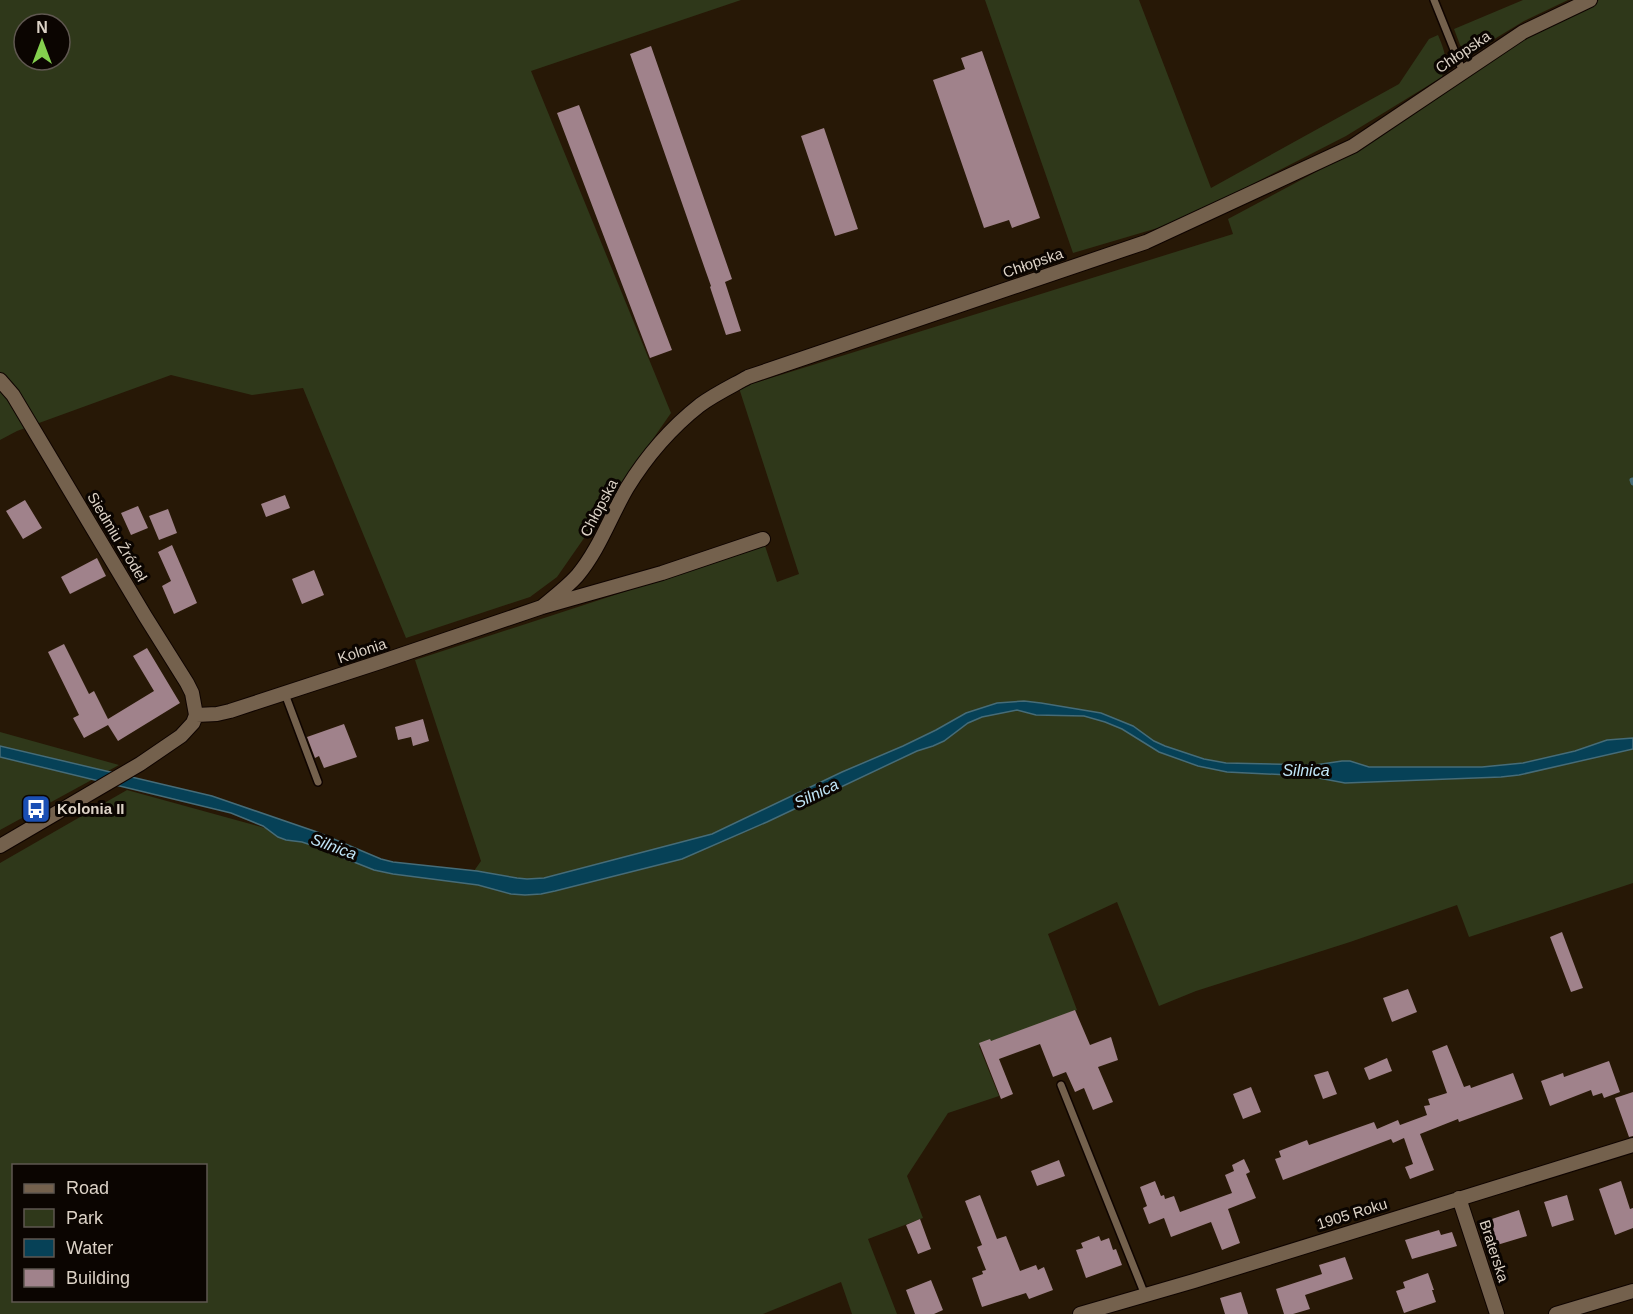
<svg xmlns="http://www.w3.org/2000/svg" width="1633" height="1314" font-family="Helvetica,sans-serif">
<rect width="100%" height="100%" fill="#271806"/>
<path fill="#2f381a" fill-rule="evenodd" d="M0 0H741L531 71 671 413 557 577 530 597 406 638 303 388 252 395 171 375 17 431 0 440ZM24 24H60V60H24Z
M985 0H1139L1211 188 1399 84 1429 39 1438 35C1445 52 1448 59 1442 77L1346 136 1178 222 1073 253Z
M1523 0H1568L1524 21 1478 49 1467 53 1460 45 1454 29Z
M1599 0H1633V883L1469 937 1457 905 1350 942 1196 991 1159 1006 1117 902 1048 934 1077 1010 979 1046 999 1096 948 1113 907 1176 923 1218 868 1239 897 1314H852L841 1282 763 1314H0V863L127 790 309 840 374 870 469 878 481 861 415 660 765 546 777 582 799 574 739 388 1233 234 1228 219 1346 156 1524 38ZM14 1166H206V1300H14Z
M0 732 119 765 0 830Z"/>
<path fill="#064157" stroke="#466c78" stroke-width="1.5" d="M1024 701 1041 703 1101 713 1133 726 1154 741 1165 746 1204 759 1226 763 1315 765 1342 761H1350L1369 767H1482L1523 763 1575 751 1607 740 1633 738V749L1519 775 1501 777 1345 783 1308 776 1227 772 1198 766 1159 752 1122 729 1105 722 1084 716 1036 715 1017 710 982 717 968 723 944 741 933 746 917 751 767 822 682 859 555 891 541 894 525 895 511 894 478 885 393 874 374 870 311 845 302 842 286 840 278 837 263 826 231 813 0 757V746L212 796 317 832 381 859 393 862 477 871 517 878 527 879 544 878 712 834 842 772 903 746 936 730 966 713 997 703Z"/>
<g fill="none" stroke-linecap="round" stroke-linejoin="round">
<path stroke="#466c78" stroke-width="5" d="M1632 480 1633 483"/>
</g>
<path fill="#a0828b" d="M651 46 732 279 725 282 741 331 726 335 710 287 711 286 706 272 630 54Z
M982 51 1040 218 1012 228 1009 220 984 228 933 80 965 69 961 58Z
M579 105 672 350 650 358 557 113Z
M824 128 858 229 835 236 801 136Z
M285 495 290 508 266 517 261 504Z
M25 500 42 528 23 539 6 511Z
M138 506 148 528 131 535 121 513Z
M168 509 177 533 159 540 149 516Z
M172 545 197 603 174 614 162 586 171 581 158 552Z
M97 558 106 576 70 594 61 577Z
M314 570 324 595 302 604 292 579Z
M64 644 89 694 94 691 108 719 154 691 133 656 147 648 180 703 118 741 108 725 84 738 73 718 79 715 48 652Z
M423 719 429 741 413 746 411 737 398 740 395 727Z
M344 724 357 757 324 768 319 756 315 758 307 737Z
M1562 932 1583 988 1571 992 1550 937Z
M1408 989 1417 1012 1392 1022 1383 998Z
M1075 1010 1090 1045 1111 1037 1118 1060 1098 1067 1113 1102 1093 1110 1084 1088 1075 1092 1066 1072 1053 1077 1040 1044 999 1059 1013 1094 1001 1099 979 1043 990 1039 991 1041Z
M1447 1045 1464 1087 1470 1085 1471 1088 1513 1073 1523 1099 1459 1122 1458 1119 1420 1134 1434 1170 1410 1179 1405 1167 1413 1164 1404 1138 1393 1143 1391 1139 1283 1180 1275 1159 1281 1157 1279 1151 1307 1140 1309 1145 1374 1122 1377 1129 1398 1120 1400 1125 1427 1115 1424 1106 1430 1105 1428 1099 1447 1093 1432 1051Z
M1387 1058 1392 1071 1369 1080 1364 1068Z
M1609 1061 1620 1092 1604 1098 1602 1093 1593 1096 1591 1090 1550 1106 1541 1081 1563 1073 1564 1077Z
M1328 1071 1337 1094 1323 1099 1314 1075Z
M1251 1087 1261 1112 1243 1119 1233 1094Z
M1633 1092V1136L1629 1137 1615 1098Z
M1244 1159 1250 1172 1246 1174 1256 1198 1228 1209 1240 1243 1222 1250 1211 1222 1171 1237 1164 1218 1149 1224 1143 1208 1147 1206 1140 1187 1155 1181 1161 1196 1164 1195 1165 1199 1174 1196 1180 1212 1232 1193 1225 1175 1234 1171 1232 1165Z
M1059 1160 1065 1176 1037 1186 1031 1171Z
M1621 1181 1630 1209 1633 1208V1228L1615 1235 1599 1189Z
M980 1195 997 1239 1006 1236 1020 1271 1036 1265 1038 1270 1044 1267 1053 1290 1029 1299 1026 1293 982 1307 972 1278 983 1274 982 1271 986 1270 977 1247 982 1245 965 1201Z
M1567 1195 1574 1220 1552 1227 1544 1202Z
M1519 1210 1527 1236 1497 1245 1489 1220Z
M920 1219 931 1249 918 1254 906 1225Z
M1439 1230 1441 1235 1452 1232 1457 1246 1412 1259 1405 1240Z
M1099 1236 1101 1241 1109 1238 1113 1250 1116 1249 1122 1265 1086 1278 1076 1250 1083 1248 1081 1243Z
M1345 1257 1353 1279 1305 1295 1310 1309 1293 1314H1284L1276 1289 1322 1274 1319 1265Z
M1428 1273 1434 1290H1432L1436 1302 1404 1313 1396 1291 1405 1288 1403 1282Z
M931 1280 943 1310 934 1314H915L906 1290Z
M1241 1292 1248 1314H1225L1220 1298Z"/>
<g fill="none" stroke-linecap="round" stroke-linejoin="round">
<g stroke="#0f0400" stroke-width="10">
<path id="lane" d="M1434 0 1463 72
M285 694 318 782
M1061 1085 1145 1295"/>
</g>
<g stroke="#0f0400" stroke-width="16">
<path id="street" d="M0 380 13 395 145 616 187 683 192 693 196 715
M542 607C554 597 567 587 577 576 599 550 610 517 627 488 646 457 672 427 700 405 715 394 732 386 748 377L1146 242 1353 146 1523 32 1590 0
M196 715 217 714 230 711 380 662 542 607 662 573 763 539
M0 846 140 764 181 736 193 723 196 715
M1459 1198 1497 1314
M1080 1314 1194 1281 1633 1145
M1556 1314 1633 1291"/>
</g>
<use href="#lane" stroke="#74614d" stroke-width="7"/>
<use href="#street" stroke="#74614d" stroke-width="14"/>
</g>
<defs>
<g id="bus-square" transform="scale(1.5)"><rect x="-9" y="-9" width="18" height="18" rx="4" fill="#1a4fb4" stroke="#0b0501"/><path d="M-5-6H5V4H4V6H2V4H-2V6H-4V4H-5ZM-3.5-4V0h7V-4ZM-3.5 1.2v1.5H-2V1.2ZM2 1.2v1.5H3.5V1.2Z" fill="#fff"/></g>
</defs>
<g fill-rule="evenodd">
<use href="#bus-square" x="36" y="809"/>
</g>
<g text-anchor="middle" stroke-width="6" stroke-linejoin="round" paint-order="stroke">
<g font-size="15" fill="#dcd2c6" stroke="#0b0501">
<text transform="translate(1463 52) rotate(-34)" y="5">Chłopska</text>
<text transform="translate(1033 263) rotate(-19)" y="5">Chłopska</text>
<text transform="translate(599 508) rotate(-62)" y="5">Chłopska</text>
<text transform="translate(117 537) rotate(59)" y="5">Siedmiu Źródeł</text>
<text transform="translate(362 651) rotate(-18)" y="5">Kolonia</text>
<text transform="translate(1352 1214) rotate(-17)" y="5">1905 Roku</text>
<text transform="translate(1494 1251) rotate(72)" y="5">Braterska</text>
</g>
<g font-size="15" font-weight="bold" fill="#dcd2c6" stroke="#0b0501" text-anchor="start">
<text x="57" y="814">Kolonia II</text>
</g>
<g font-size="16" font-style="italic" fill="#c1e6f8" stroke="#0b0501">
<text x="1306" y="776">Silnica</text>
<text transform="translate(816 793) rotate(-26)" y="6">Silnica</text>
<text transform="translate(334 846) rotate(20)" y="6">Silnica</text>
</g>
</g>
<rect x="12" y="1164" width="195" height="138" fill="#0b0501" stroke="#5f5750" stroke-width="1.5"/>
<rect x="24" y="1184" width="30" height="9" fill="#74614d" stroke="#5f5750" stroke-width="1.5"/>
<text x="66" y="1194" font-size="18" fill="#dcd2c6">Road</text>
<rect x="24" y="1209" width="30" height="18" fill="#2f381a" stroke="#5f5750" stroke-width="1.5"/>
<text x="66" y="1224" font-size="18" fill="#dcd2c6">Park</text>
<rect x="24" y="1239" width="30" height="18" fill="#064157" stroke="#5f5750" stroke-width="1.5"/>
<text x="66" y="1254" font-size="18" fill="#dcd2c6">Water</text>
<rect x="24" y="1269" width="30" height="18" fill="#a0828b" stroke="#5f5750" stroke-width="1.5"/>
<text x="66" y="1284" font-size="18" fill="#dcd2c6">Building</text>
<g transform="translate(42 42)"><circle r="28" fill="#0b0501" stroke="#5f5750" stroke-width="1.5"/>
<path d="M0-4.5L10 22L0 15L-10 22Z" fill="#84d04e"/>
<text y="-9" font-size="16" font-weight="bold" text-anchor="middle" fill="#dcd2c6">N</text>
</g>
</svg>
